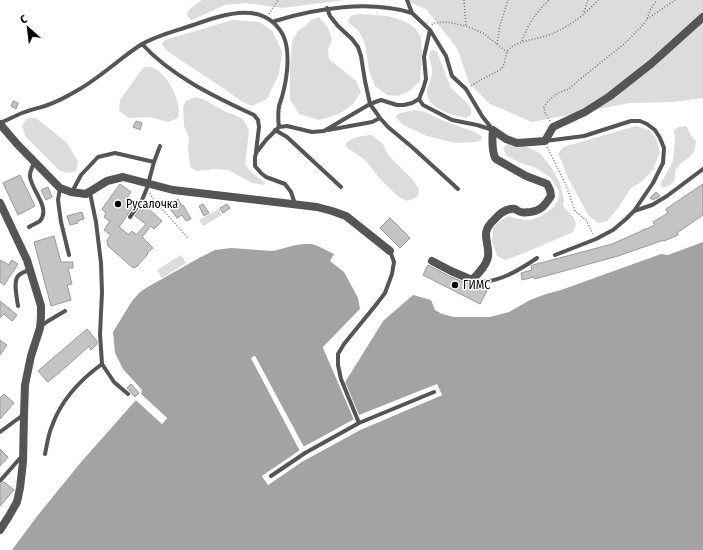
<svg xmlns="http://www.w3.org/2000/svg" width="703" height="550" font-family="'Fira Sans Condensed',sans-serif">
<rect width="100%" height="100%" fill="#fff"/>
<path fill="#dcdcdc" d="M202 0H345L282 8 246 3 225 5 192 20 188 17 187 13 191 8Z
M404 0H703V98L673 102 630 103 532 122 490 104 469 83 457 48 426 9Z
M359 14 388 16 404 21 414 27 421 37 422 53 420 81 411 90 398 96 387 95 375 86 369 71 365 43 358 30 349 23 348 21 349 18 352 15Z
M319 17 328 27 332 40 328 49 329 59 356 81 361 92 353 104 339 114 319 120 299 114 290 99V69L292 41 298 31 304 27 311 20Z
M233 20 260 22 273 32 282 52 279 74 267 99 252 106 241 101 226 90 167 51 162 44 165 40Z
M431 50H434L437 52 451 88 464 100 471 108V115L466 118C453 115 427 109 427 92 428 84 433 76 432 68 431 64 430 60 429 56Z
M145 67C146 67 150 67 151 67 167 71 183 104 178 118L168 122 150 117 129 118 119 111 120 100 142 69Z
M195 97 203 99 226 112 235 115 243 119 249 130 248 140 245 164 251 172 264 182 265 184 263 185 252 183 228 170 215 169 196 171 190 167 188 148 189 137 184 126 183 107 186 101Z
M415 110 425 112 444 121 472 131 482 136 481 140 476 142 455 143 427 136 403 125 395 116 400 113Z
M31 118H36L66 142 78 161 76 171C68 174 66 173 59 170L25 136 22 125 27 119Z
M636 126 649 130 656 138 660 152 653 170 641 182 631 188 618 208 607 221 598 223 588 215 566 174 562 162 558 154 563 147Z
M686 126 692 137 696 141C695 159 685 157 676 169 674 173 676 174 675 178 674 184 668 186 663 188L660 185 673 161 675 139 674 130 678 127Z
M372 135 383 144 388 155 413 180 419 189 418 196 413 199 407 201 399 197 381 180 365 160 345 146C349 136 363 136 372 135Z
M507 144 512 146H525L540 153 551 167 560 183 564 200 563 206 574 218 576 224 573 232 522 254 505 260 497 256 492 242 493 228 500 221 508 216 518 219 530 220 541 216 553 208 558 201 559 191 550 177 534 167 520 163 506 155 503 148Z
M219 209 222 215 203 226 199 220Z
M181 255 186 263 162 278 157 270Z"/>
<path fill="#a3a3a3" d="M703 242V550H12L38 515 82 461 136 400 162 424 167 418 141 394 142 390 123 369 115 353 113 332 132 301 139 293 146 288 199 258 215 250 231 248 273 251 296 245 305 244H312L320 247 334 254 330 261 344 272 358 298 360 309 323 348 354 419 304 447 255 356 251 358 300 451 262 476 268 485 303 461 360 430 442 395 437 385 359 416 345 382 383 321 413 295 431 300 435 310 442 314 454 317H490L509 312 530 300 546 294 561 290 661 254 668 255Z"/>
<path fill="#fff" d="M360 309 362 310 326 348 356 420 304 449 302 448 254 359 302 450 301 452 265 477 268 482 302 460 359 428 439 394 436 387 359 418 343 381 381 320 383 321 345 382 359 415 437 384 442 395 360 430 303 461 268 485 262 476 300 450 251 358 255 356 303 447 354 420 323 347Z
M141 394 167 418 162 424 136 400 137 398 162 421 164 418 140 395Z"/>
<path fill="#c4c4c4" stroke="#999" d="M13 101 18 103 16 109 11 106Z
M136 121 142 123 140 130 133 127Z
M20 175 35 206 18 215 3 183Z
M120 184 131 192 126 199 134 205 119 227 129 235 132 231 136 235 146 224 135 216 144 205 162 221 154 229 151 226 142 237 153 248 147 253 148 254 136 267 133 268 108 246 107 240 111 235 104 230 110 221 104 217 106 213 102 209Z
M703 184V215L677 233 678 235 664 241V240L618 256 535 279 534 277 522 280 521 273 532 270 531 266 533 265 612 244 655 225 653 222 668 213 666 209Z
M48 187 52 197 46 200 41 190Z
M656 192 660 196 653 200 650 198Z
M178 199 182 206 183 205 191 219 186 221 182 215 177 218 168 206Z
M203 204 209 213 204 216 199 206Z
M227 204 230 208 223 213 220 208Z
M82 212 84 219 77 221 78 223 70 225 67 216Z
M390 218 410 238 400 248 380 228Z
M54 236 61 262H73V268H68L72 284 67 285 71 300 51 306 34 242Z
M0 260 9 265 12 260 18 264 4 285 0 282Z
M428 265 449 276 470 285H474L487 291 480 304 423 275Z
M0 301 17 315 12 321 4 314 0 318Z
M87 329 97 341V344L91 350 89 346 67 366 48 382 38 371Z
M0 340 7 345 0 355Z
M131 384 139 393 135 397 127 388Z
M4 394 14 403 0 419V398Z
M0 449 8 457 0 466Z
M4 482 14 490 0 506V485Z"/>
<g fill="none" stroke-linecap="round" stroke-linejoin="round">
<path stroke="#777" stroke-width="1.5" stroke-dasharray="1 2" stroke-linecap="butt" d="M464 0 466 26
M584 12 588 0
M269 14 278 0
M647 19 675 0
M432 25 433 23 447 22 466 26 483 33 507 52
M522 41C529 22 535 14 549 0
M497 44 500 26 508 0
M471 86C478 81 485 78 492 74 495 72 499 71 501 69 507 63 504 52 510 48 523 39 537 40 551 34 569 27 586 14 598 0
M550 121 545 113 544 107 548 101 558 93 569 89 579 80 624 44 641 27 646 21 651 8 657 0
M547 147 566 185 575 211 586 220 593 234
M150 193 153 199 188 238"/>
<path stroke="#555" stroke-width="4" d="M407 0 412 13 430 30 446 56 452 76 466 89 482 116 493 130
M327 8 330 16 338 26 352 39 358 47 361 56 365 81 370 104 381 100 397 105H404L412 103 419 99 423 89 426 79 424 57 430 30
M275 21C317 8 369 0 412 13
M142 44C171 76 215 97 254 115L258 120 259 127 256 152
M419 99 423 105 452 120 477 125 493 130
M0 123C7 120 15 116 22 113 30 110 38 108 45 106 57 102 68 96 78 90 101 77 120 58 142 44 158 35 176 31 193 25 225 14 264 0 283 35 291 52 287 79 282 97 281 100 280 103 279 106 278 113 278 120 279 127
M275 130 287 137 341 187
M328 130 372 122 380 118
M545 141 584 136 631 121H640L647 124 655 130 660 138 664 148 663 163 653 183 634 211 626 219 613 230 596 239 555 255
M60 188 58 200 61 222 69 255
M72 192 81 175 98 157 115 153 154 162
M90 193 96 222 101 263 102 292 100 334 102 364 114 382 128 394
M295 204 291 192 285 184 266 177 261 173 255 166V157L256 153 266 140 279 127 287 126 312 132 324 131 370 104 380 118 388 127 412 147 458 189
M634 211 652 205 667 196 703 169
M130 217 142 200 147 188 154 162 160 146
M29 227C32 225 37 223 40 221 51 208 32 191 30 177 29 172 33 167 34 162
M472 280C493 287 521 269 537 258
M18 306C17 298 13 282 18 276 21 273 26 271 30 270
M40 327 48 321 65 311
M359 423 341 379 338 365V354L344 344 375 306 385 293 392 274 394 262 390 251
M0 432 23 415
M45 454C47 445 48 435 52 426 61 400 80 380 102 364
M271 476 305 453 359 423 434 392
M0 481 22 456"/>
<path stroke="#555" stroke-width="8" d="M0 124 18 145 60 188 71 192 86 194 107 181 123 177 173 190 241 198 317 207 332 211 346 216 390 251
M0 203 27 260 41 306V317L40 328 31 356 25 385 24 414 23 462 20 488 17 502 9 516 0 530
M432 261 451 271 472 280C478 274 486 266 488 257 490 242 479 233 494 220 499 214 507 208 515 209 517 210 519 212 521 212 524 213 527 212 530 212 541 211 545 205 551 196L550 190 547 184 526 176 496 159C492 154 492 138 493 130L506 139 517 143 545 141 553 127 585 112 610 96 652 63 703 17"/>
</g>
<g fill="#000" stroke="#fff" stroke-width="1.5">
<circle cx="118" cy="204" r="4"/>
<circle cx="455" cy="285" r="4"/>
</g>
<g text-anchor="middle" stroke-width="3" stroke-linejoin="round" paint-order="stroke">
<g font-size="12" fill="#000" stroke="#fff" text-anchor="start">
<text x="126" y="208">Русалочка</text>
<text x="463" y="289">ГИМС</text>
</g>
</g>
<g transform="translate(28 28) rotate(332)" stroke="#ffffff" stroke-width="3" paint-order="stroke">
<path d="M0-3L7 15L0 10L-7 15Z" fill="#000000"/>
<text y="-6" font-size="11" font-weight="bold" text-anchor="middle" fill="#000000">С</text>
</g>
</svg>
